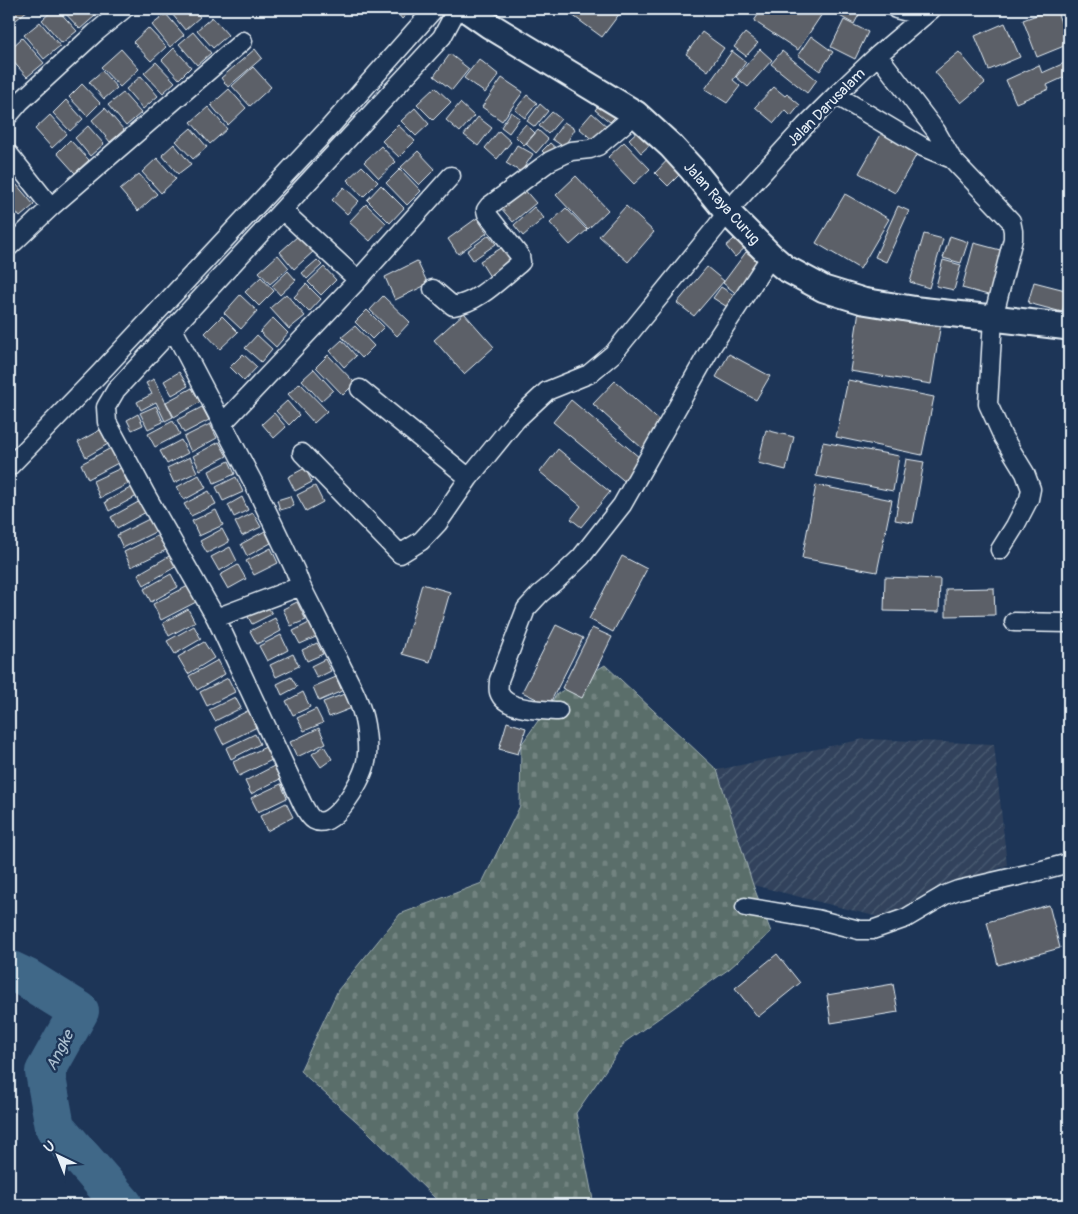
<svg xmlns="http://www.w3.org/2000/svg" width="1078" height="1214" font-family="Pangolin,sans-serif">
<defs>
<pattern id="industrial-furrows" width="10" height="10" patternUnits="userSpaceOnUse" patternTransform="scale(1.25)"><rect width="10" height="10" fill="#30425c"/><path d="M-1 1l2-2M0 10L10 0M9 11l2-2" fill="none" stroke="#4e5e74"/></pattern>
<pattern id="cemetery-stones" width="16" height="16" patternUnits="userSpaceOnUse" patternTransform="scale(1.25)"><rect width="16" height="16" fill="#5a6e6a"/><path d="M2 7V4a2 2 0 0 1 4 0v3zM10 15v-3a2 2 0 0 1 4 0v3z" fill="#728380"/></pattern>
</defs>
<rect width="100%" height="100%" fill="#1d3557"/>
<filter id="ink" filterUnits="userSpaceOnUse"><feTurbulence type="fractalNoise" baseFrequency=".02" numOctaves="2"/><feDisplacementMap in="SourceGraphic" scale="10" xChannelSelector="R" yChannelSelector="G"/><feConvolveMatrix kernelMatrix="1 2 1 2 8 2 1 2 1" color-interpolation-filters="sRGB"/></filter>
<g filter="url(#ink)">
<path fill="url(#industrial-furrows)" d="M864 739 994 744 1007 865 882 918 753 885 717 770Z"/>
<path fill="url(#cemetery-stones)" stroke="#a1b0b1" d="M605 665 717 770 753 885 771 932 729 969 625 1042 576 1113 594 1205H442L364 1128 300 1071 338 990 400 914 482 883 520 806 521 745 557 694Z"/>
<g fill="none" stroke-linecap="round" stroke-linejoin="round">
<path stroke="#406788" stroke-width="40" d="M9 970 26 978 79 1011 45 1072 55 1127 123 1205"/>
</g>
<path fill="#5c6067" stroke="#e8f1f8" d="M9 9H29L9 26Z
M54 9H57L77 31 62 43 42 20Z
M61 9H89L95 16 80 29Z
M168 9H193L200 17 185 30Z
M403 9H412L402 19 398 14Z
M564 9H623L602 37Z
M762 9H815L822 14 798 50 754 21Z
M827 9H862L854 24Z
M1053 9H1056L1069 44 1037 57 1023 20Z
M166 14 184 35 170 47 152 25Z
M212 17 228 35 213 48 197 30Z
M844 20 868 32 855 59 831 47Z
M40 22 60 46 44 59 24 35Z
M1005 23 1020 57 989 70 975 36Z
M148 28 166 47 151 61 133 42Z
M193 32 211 53 197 65 179 44Z
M702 32 724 48 708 71 686 54Z
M745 33 758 43 746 56 734 47Z
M811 36 833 52 820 71 798 55Z
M22 38 44 63 27 77 9 57V50Z
M174 48 191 67 179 79 162 60Z
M121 49 139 69 120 87 101 67Z
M255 49 262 58 228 87 221 78Z
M760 49 772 60 748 87 736 77Z
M732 51 746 62 733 80 740 86 727 103 705 89Z
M782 51 817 80 807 93 771 64Z
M959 52 985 83 961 103 935 72Z
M450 54 469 69 452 90 434 76Z
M479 59 499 75 485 93 464 78Z
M1069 61V75L1047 85 1049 89 1016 103 1006 80 1039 65 1042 73Z
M156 62 175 82 163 93 144 73Z
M253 67 271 87 250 106 232 86Z
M102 71 117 88 104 99 89 82Z
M141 76 158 96 143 109 126 89Z
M502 78 523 92 502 121 482 107Z
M82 84 100 103 87 116 69 97Z
M435 87 451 102 433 120 417 104Z
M774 87 785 96 787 94 800 105 791 116 785 110 774 123 755 107Z
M229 89 246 108 228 125 211 105Z
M123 93 141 113 126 126 108 105Z
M527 95 537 103 525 118 515 110Z
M66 100 83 119 70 131 53 113Z
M460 103 474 116 460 132 446 120Z
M540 104 548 111 535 127 527 121Z
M600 104 615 117 610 122 595 110Z
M208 107 227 129 210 144 191 122Z
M105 108 124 130 110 142 92 120Z
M415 108 429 124 416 136 401 121Z
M511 112 520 118 509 133 501 127Z
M552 112 561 119 548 134 539 126Z
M592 113 609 128 596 143 579 128Z
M50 115 67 134 52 148 35 129Z
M478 117 492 128 478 146 464 135Z
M564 122 575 129 564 147 552 139Z
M526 124 535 133 524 145 515 136Z
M398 125 415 141 399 157 382 141Z
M644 125 656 139 641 153 629 139Z
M88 126 104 144 90 156 75 138Z
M191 128 207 147 193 159 176 141Z
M538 130 548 139 536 153 526 144Z
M499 131 511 142 497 159 485 148Z
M883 131 918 152 895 193 859 173Z
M70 140 89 160 75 173 57 153Z
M624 142 650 169 634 184 608 157Z
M550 143 558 150 550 159 542 151Z
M174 144 191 164 178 174 162 155Z
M517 145 533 154 521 172 506 163Z
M381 146 396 162 379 178 364 162Z
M418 151 435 169 419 185 401 167Z
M675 152 688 166 668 186 655 173Z
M157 158 176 179 161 193 142 172Z
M362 166 378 182 363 197 347 180Z
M400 169 421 191 407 205 386 183Z
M139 174 157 194 138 211 120 190Z
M576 176 608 210 588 229 556 195Z
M16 184 34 205 20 217 9 204V191Z
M381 185 404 208 390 223 367 200Z
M344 187 359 201 347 214 332 200Z
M523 188 536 203 513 222 500 207Z
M845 194 889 219 860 269 816 243Z
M366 204 386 223 370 241 349 222Z
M626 206 654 232 628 262 599 236Z
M898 206 909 211 886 262 875 257Z
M534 207 544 218 523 236 514 225Z
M566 208 587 230 570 245 550 223Z
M477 218 487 233 458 254 448 239Z
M741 233 750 243 735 257 726 246Z
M924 234 943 239 929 288 910 282Z
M299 235 314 251 294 269 280 252Z
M489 235 496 244 473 260 467 251Z
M950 236 968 242 961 263 943 258Z
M974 243 1004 251 992 296 962 288Z
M503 247 514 267 492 280 480 261Z
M746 252 762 264 739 296 723 283Z
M278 255 289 268 270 284 259 272Z
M317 260 322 265 307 279 302 273Z
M943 260 961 265 954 290 936 286Z
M417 261 428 284 395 300 385 277Z
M324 267 336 280 321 295 308 282Z
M707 267 724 281 694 316 677 303Z
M288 271 296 280 280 295 272 286Z
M261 277 274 291 259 306 245 292Z
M1034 282 1069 291 1062 312 1028 303Z
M306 284 321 299 309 312 294 297Z
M721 287 740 299 732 310 713 298Z
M286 294 305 316 289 329 270 308Z
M240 295 257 311 241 329 224 313Z
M383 296 410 322 397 336 370 310Z
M367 310 384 327 372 339 355 322Z
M859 310 941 323 931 384 850 371Z
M464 313 494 347 464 374 434 340Z
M222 316 238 332 220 349 205 333Z
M273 318 288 333 276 347 260 332Z
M355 326 374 346 362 358 342 337Z
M257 335 272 349 261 362 245 348Z
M342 340 356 356 344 367 330 351Z
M243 354 257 367 244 381 230 367Z
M729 354 770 376 756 400 716 377Z
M328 355 355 383 343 395 316 367Z
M314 369 333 390 321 401 302 380Z
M179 372 188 386 172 395 164 381Z
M154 379 173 417 165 421 156 402 141 410 137 402 152 394 146 383Z
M848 380 934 397 922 455 836 437Z
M615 381 664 425 643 449 593 404Z
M300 383 327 411 314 423 288 394Z
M192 388 200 402 174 417 166 402Z
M571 400 646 463 628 484 553 422Z
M287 401 299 415 289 425 276 411Z
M156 406 163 422 148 429 140 413Z
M202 407 209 420 184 433 177 420Z
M274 413 286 427 274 438 262 424Z
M138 414 143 425 132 430 127 420Z
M173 421 180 434 155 447 148 434Z
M210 424 217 438 191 452 184 437Z
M100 430 108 444 86 457 78 442Z
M766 430 794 437 786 470 758 463Z
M181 440 188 453 167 464 160 451Z
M219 442 227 456 200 470 193 456Z
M823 442 899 456 893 491 816 476Z
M111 448 118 463 88 479 81 464Z
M558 449 610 492 581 527 571 519 581 506 540 472Z
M190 457 197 472 174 483 167 468Z
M906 459 924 462 913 523 895 520Z
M229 461 235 474 214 483 209 471Z
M121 468 128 484 100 498 93 481Z
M305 468 312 482 295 491 288 477Z
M199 475 206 488 184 500 177 487Z
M236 477 243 492 223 501 216 487Z
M816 485 892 500 877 572 802 558Z
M315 486 323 502 306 511 297 495Z
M132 487 137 496 109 511 105 502Z
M209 491 216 504 191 516 184 504Z
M290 496 294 506 280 510 277 500Z
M242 497 248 510 234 517 228 505Z
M142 500 148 511 117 528 111 517Z
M216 510 223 525 199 536 192 521Z
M253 513 261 527 242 536 235 522Z
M151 518 157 531 123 548 117 535Z
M222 529 229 542 207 553 200 541Z
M265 531 271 543 247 556 241 544Z
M161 534 168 549 131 567 124 552Z
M230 547 237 561 219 571 211 557Z
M271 548 278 563 254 575 246 561Z
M171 555 177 566 144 585 138 574Z
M622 556 647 569 613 632 589 619Z
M238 565 246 579 228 589 220 575Z
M171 574 178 587 151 602 144 589Z
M885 577 940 579 939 612 884 611Z
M192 584 200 600 161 620 153 604Z
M422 584 450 592 430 662 402 654Z
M994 588 995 615 946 616V589Z
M297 602 306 620 291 626 283 609Z
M267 605 272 614 252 624 247 615Z
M188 609 195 622 169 636 163 623Z
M275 618 281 631 257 644 250 631Z
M309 623 316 637 300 644 293 631Z
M556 625 583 638 549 705 522 692Z
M194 626 201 639 175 654 167 641Z
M592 628 612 637 582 698 562 688Z
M281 635 288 650 267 661 259 646Z
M204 642 214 658 188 674 178 657Z
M317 643 323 654 307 661 302 650Z
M293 654 299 666 276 677 270 665Z
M325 659 331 671 317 678 311 666Z
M218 660 225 674 197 690 189 676Z
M291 677 297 687 282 695 277 684Z
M336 677 342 691 319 701 313 687Z
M228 678 235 692 207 706 200 692Z
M303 692 310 707 293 715 286 701Z
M347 693 352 708 329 717 323 702Z
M235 697 241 708 215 721 209 710Z
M253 708 261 725 223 744 215 728Z
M316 709 323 723 304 731 297 718Z
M507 722 526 728 518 754 499 749Z
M319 728 326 743 297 757 290 742Z
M255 734 260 744 231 759 226 748Z
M268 746 274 759 239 776 233 762Z
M324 746 332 759 321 767 312 754Z
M274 766 280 779 251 794 245 781Z
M281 784 287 798 258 812 251 798Z
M286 803 293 817 267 831 260 816Z
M1049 905 1060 948 998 965 987 922Z
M777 954 800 983 758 1017 735 988Z
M893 984 898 1012 831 1023 827 995Z"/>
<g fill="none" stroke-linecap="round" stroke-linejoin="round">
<g stroke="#e8f1f8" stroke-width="21">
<path id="minor" d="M896 9 924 16
M878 55 936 131 952 159 1011 221 1013 231V239L993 318 988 404 1003 437 1025 473 1031 489 1029 499 1015 526 1000 550
M836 95 923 147 952 159
M9 115 20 102 95 33 124 9
M9 154 51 207
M282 210 358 280
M9 247 51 207 243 41
M433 289 453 306C479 302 499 280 519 264L521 262 520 256 487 214 486 210 489 206 550 161 571 151 590 149 598 146 636 114
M173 329 253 482 295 570 301 586C314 611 326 636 339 661 349 682 361 701 365 725 367 738 369 753 365 766 361 781 334 831 314 820 309 817 306 810 303 805L216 618 146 495 107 422 106 407 116 390 442 37 457 9
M360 389 469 478
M222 424 358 280 451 176
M302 453 400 554 421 541 438 523 469 478 516 420 547 391 589 374 613 354 717 226 727 212 805 126 836 95 878 55 932 9
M9 467 99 374 329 128 434 9
M216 618 301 586
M1014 622 1069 623
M558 711C543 710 505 711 499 692 498 689 499 684 499 680L526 609 540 594 558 579 581 557 622 505 712 346 771 256
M745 907 816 919 859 930H872L906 918 945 895 958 890 1031 873 1069 863"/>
</g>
<g stroke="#e8f1f8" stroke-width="29">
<path id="secondary" d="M466 9 489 25 636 114 671 146 692 169 727 212 771 256 785 268 824 289 863 301 918 310 993 318 1069 327"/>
</g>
<use href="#minor" stroke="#1d3557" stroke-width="18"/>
<use href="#secondary" stroke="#1d3557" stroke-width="25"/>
</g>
</g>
<g text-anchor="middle" stroke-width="5" stroke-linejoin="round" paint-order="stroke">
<g font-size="15" fill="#e8f1f8" stroke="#1d3557">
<text transform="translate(826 107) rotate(-45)" y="5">Jalan Darusalam</text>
<text transform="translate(722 203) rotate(48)" y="5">Jalan Raya Curug</text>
</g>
<g font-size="16" font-style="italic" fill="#adc1d1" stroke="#1d3557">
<text transform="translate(59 1050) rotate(-63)" y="6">Angke</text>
</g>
</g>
<rect width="1078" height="1214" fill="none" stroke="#1d3557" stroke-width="30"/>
<rect x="15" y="15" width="1048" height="1184" fill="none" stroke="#e8f1f8" stroke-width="2" filter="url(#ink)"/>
<g transform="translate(58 1156) rotate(317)" stroke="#1d3557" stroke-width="4" paint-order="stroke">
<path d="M0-4L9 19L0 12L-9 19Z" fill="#e8f1f8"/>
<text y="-8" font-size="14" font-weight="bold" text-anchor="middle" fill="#e8f1f8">U</text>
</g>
</svg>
